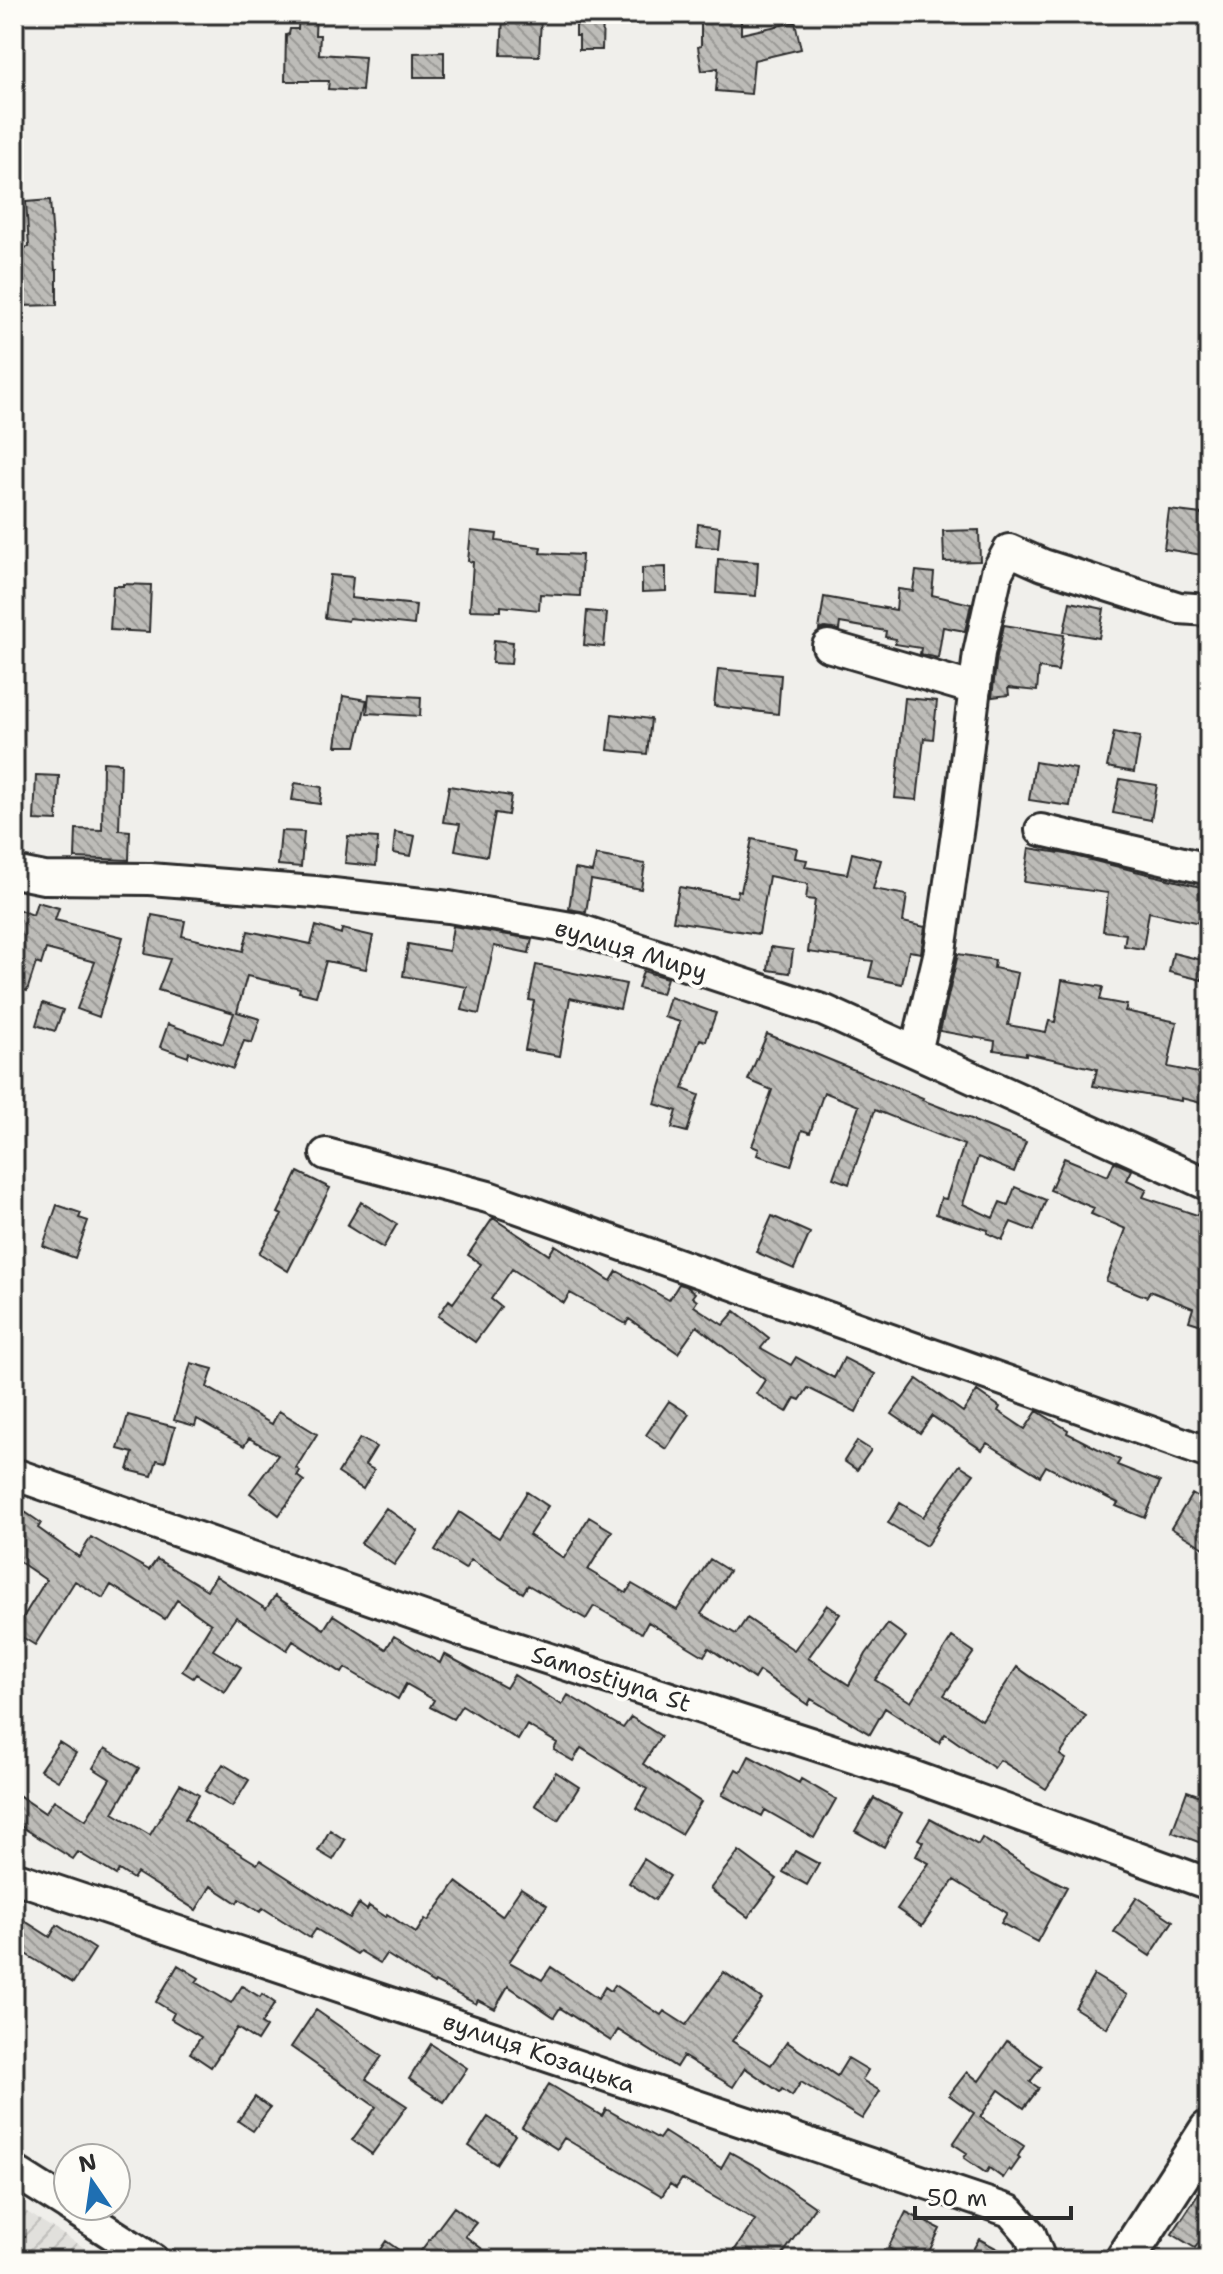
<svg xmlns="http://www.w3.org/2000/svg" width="1223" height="2274" font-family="'Shantell Sans',sans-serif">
<defs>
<pattern id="industrial-furrows" width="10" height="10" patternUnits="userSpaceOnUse" patternTransform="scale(2)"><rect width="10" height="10" fill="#e1e0dc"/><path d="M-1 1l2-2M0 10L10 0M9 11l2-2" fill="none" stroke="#c1c0bd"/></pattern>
<pattern id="building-back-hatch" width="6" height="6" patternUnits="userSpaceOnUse" patternTransform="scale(2)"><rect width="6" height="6" fill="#bdbcb8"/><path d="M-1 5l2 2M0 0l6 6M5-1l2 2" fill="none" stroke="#9a9996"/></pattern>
</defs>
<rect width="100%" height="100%" fill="#f0efeb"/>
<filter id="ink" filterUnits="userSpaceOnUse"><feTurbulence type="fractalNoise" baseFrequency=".0125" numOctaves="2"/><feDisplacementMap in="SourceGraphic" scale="16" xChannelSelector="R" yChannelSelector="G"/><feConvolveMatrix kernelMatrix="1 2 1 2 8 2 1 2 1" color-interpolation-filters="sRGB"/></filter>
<g filter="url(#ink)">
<path fill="url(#industrial-furrows)" d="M14 2204 104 2260H14Z"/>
<path fill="url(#building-back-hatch)" stroke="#2b2b2b" stroke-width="2" d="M299 14H316L315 35H320L319 54 365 57 362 91 328 89 329 81H285L286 35 289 34 290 29H298Z
M580 14H603L602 50H579V36H576V19H580Z
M701 14H741V34L795 22 801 49 754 60 751 94 716 91 718 68 702 71 698 47 701 46Z
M503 17 541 19 539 56 501 55Z
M444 52V77H414V53Z
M50 200 55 270H57V305L20 306 19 269 14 270V250L29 247 26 202Z
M1169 510 1209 515V556L1164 549Z
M698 524 720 527 718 548 696 546Z
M979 530 980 561 944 562 943 531Z
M471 531 497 534 496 541 541 547 540 553 582 555 580 596 540 594 539 610 501 606V611L470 610 473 562 468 561Z
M718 559 758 562 756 596 716 593Z
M666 567V591L642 592V568Z
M916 571 934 573 932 595 971 604 965 631 943 627 938 658 920 654 921 648 895 644 896 639 885 637 886 631 840 623 839 630 825 628 819 630 824 597 896 610 898 589 913 591Z
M330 575 353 577 351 598 416 605 414 625 349 618 348 621 325 618Z
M123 584 151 585 149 632 110 630 113 586H123Z
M1070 602 1104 609 1099 638 1064 632Z
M587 611 607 613 604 647 584 645Z
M1004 625 1064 635 1058 671 1039 668 1037 691 1008 688 1009 695 992 697 997 656Z
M494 640 513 642 511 664 492 663Z
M718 669 781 675 778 714 714 706Z
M369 694 421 697 420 716 367 713Z
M343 696 367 700 356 746H336Z
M905 698 937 701 933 739 924 738 917 800 895 798Z
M612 714 651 719 647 754 608 750Z
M1114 732 1140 737 1134 772 1107 767Z
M103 762 121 763 119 830 130 831 129 860 75 858 76 829 102 830Z
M1035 762 1076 769 1070 806 1029 800Z
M36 775 59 776 57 821 34 820Z
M1120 779 1157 785 1151 820 1113 813Z
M295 783 322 787 320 804 292 800Z
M449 786 511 796 508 815 495 813 487 856 455 850 460 824 443 822Z
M281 831 304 832 301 867 278 865Z
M395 832 415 836 411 856 393 853Z
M348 836 378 838 376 866 345 863Z
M752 839 797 848 795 858 807 860 805 867 847 874 852 853 881 860 873 889 907 895 903 922 925 927 921 953 909 951 902 984 869 977 873 961 808 952 815 900 806 899 808 884 769 876 759 934 673 921 679 887 737 897 738 890 741 891Z
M1029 848 1066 854 1209 889V925L1149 912 1143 949 1124 946 1126 934 1103 931 1108 893 1024 882Z
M596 855 645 864 641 889 591 880 586 912 569 909 575 869 592 872Z
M37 902 59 908 55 920 123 937 99 1017 77 1009 95 962 46 949 41 965 36 963 27 991 14 987V908L33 915Z
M152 915 185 921 182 936 243 951 248 931 311 944 316 926 341 934 342 929 373 936 366 969 326 961 316 996 299 992 300 988 247 976 237 1012 260 1019 252 1043 244 1041 233 1069 189 1052 188 1057 160 1047 168 1024 223 1044 234 1013 158 990 170 959 145 954Z
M453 926 532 939 529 953 494 946 479 1014 462 1010 467 987 403 976 408 944 449 951Z
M771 947 793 950 790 973 768 970Z
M1173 953 1206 961 1202 980 1169 972Z
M958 954 995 960 994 968 1018 973 1008 1025 1046 1032 1049 1021 1055 1022 1062 980 1103 987 1100 1000 1127 1005 1125 1011 1177 1022 1168 1067 1209 1075V1105L1181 1098V1101L1093 1086 1097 1069 1026 1053V1055L994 1050 995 1041 940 1031Z
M536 965 626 984 620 1009 570 998 560 1056 525 1050 534 1001 529 1000Z
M643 971 667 978 662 994 638 988Z
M670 997 716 1013 706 1041 700 1039 683 1089 699 1095 687 1132 672 1128 677 1111 655 1104 680 1022 664 1017Z
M43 1003 63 1010 55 1031 36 1025Z
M767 1034 923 1098 922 1100 974 1120V1121L1026 1142 1014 1172 978 1157 963 1204 993 1218 1000 1202 1008 1205 1015 1187 1046 1200 1034 1231 1011 1222 1002 1240 987 1233 988 1230 936 1214 941 1198 946 1199 964 1145 875 1110 849 1184 833 1178 859 1106 824 1092 810 1133 802 1130 791 1166 757 1155 759 1149 752 1146 772 1090 748 1080Z
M1064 1158 1108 1176 1114 1162 1132 1170 1127 1180 1147 1189 1143 1197 1209 1219V1314L1205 1326 1189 1321 1193 1308 1150 1291 1147 1297 1106 1281 1126 1229 1091 1214 1094 1208 1050 1190Z
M298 1172 330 1188 288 1271 259 1253 282 1215 278 1213Z
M361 1202 397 1224 383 1248 347 1226Z
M57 1205 81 1213 79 1218 88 1221 75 1258 43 1246Z
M772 1216 810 1233 794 1269 756 1252Z
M493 1218 549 1255 555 1245 611 1281 617 1271 669 1300 679 1284 686 1286 695 1293 692 1297 697 1301 694 1306 723 1325 735 1311 769 1338 761 1348 791 1365 796 1357 834 1378 844 1358 875 1374 856 1412 808 1388 800 1400 795 1398 787 1412 756 1394 765 1380 697 1326 678 1353 629 1319 626 1324 570 1293 564 1303 512 1269 491 1299 501 1307 475 1342 438 1316 449 1300 453 1303 481 1264 468 1255Z
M191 1363 213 1369 207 1387 272 1424 279 1411 317 1434 296 1468 300 1471 297 1476 304 1481 279 1515 250 1493 278 1455 249 1438 244 1446 197 1419 195 1426 174 1420Z
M917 1379 963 1412 977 1391 1000 1407 998 1411 1025 1429 1037 1411 1068 1430 1067 1433 1120 1460 1117 1465 1160 1482 1145 1518 1116 1506 1118 1503 1046 1466 1040 1476 987 1443 982 1450 932 1416 920 1433 892 1414Z
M669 1401 689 1414 666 1449 646 1435Z
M128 1415 175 1427 165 1462 157 1460 152 1476 128 1470 133 1453 118 1449Z
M360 1438 376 1447 365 1465 374 1470 363 1489 338 1473Z
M857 1441 871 1450 857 1470 844 1461Z
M960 1465 974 1474 937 1526 939 1527 926 1546 888 1523 900 1503 923 1517Z
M527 1492 548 1506 529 1535 564 1558 589 1517 612 1531 588 1570 626 1593 632 1584 677 1610 710 1559 729 1571 701 1614 736 1634 747 1618 794 1650 827 1605 840 1614 808 1658 849 1685 866 1654 888 1624 906 1637 875 1680 911 1702 952 1637 974 1652 944 1695 982 1720 1017 1667 1086 1716 1060 1755 1066 1759 1046 1789 1000 1760 994 1768 945 1734 939 1743 885 1708 870 1734 811 1699 808 1705 759 1671 754 1679 709 1648 704 1656 648 1622 642 1633 594 1606 586 1619 528 1585 523 1593 471 1560 465 1569 435 1550 459 1512 499 1538Z
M1192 1494 1209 1504V1551L1171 1528Z
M386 1508 418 1531 394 1565 361 1543Z
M25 1512 41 1523 38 1528 79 1557 91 1537 149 1570 157 1559 207 1590 216 1576 266 1609 275 1596 324 1629 333 1615 386 1649 394 1636 440 1663 444 1654 506 1688 514 1675 562 1705 568 1695 623 1728 631 1717 661 1736 643 1764 701 1802 681 1834 636 1808 647 1789 581 1748 573 1761 554 1750 557 1743 527 1725 518 1740 462 1705 453 1719 430 1707 434 1700 406 1684 398 1699 345 1668 342 1673 293 1641 287 1650 236 1617 213 1650 241 1667 225 1692 196 1674 193 1678 182 1671 211 1624 177 1600 165 1619 111 1585 103 1598 75 1581 35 1645 14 1632 46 1580 14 1558V1528Z
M59 1742 76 1753 58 1781 40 1770Z
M105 1748 139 1768 113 1813 150 1835 180 1784 199 1795 185 1819 244 1856 257 1864 260 1860 350 1918 359 1904 367 1910 369 1906 386 1917 387 1914 416 1933 425 1919 428 1921 456 1882 502 1916 521 1888 547 1905 509 1962 542 1980 551 1967 598 1999 605 1987 611 1991 615 1985 661 2015 664 2011 686 2025 724 1972 762 1999 732 2041 771 2065 787 2042 837 2076 848 2058 868 2070 862 2080 880 2091 862 2119 801 2082 792 2096 782 2089 780 2092 745 2068 733 2087 683 2056 676 2067 618 2030 611 2041 560 2008 554 2017 508 1986 495 2009 478 2000 476 2004 435 1982 434 1984 386 1954 380 1963 360 1951 357 1954 316 1929 310 1938 263 1908 260 1912 239 1899 237 1903 211 1886 196 1910 137 1873 133 1879 119 1870 116 1875 78 1852 73 1859 14 1822V1792L45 1813 54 1800 86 1820 110 1779 93 1768Z
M749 1756 799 1783 801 1779 836 1799 814 1838 765 1810 762 1816 722 1795 736 1769 741 1772Z
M223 1764 249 1780 232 1807 205 1791Z
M556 1772 579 1787 558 1820 535 1805Z
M1187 1791 1209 1799V1846L1172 1832Z
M874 1798 902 1813 884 1847 855 1831Z
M930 1819 978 1845 982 1838 1031 1869 1067 1887 1037 1942 1001 1923 1007 1913 954 1880 922 1926 897 1909 929 1863 916 1856 923 1842 918 1839Z
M330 1830 345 1840 333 1860 318 1851Z
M739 1851 777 1879 748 1917 710 1889Z
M795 1851 819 1864 807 1885 783 1872Z
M644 1859 670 1876 655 1900 629 1883Z
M1137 1897 1173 1921 1150 1956 1114 1932Z
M14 1914 50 1937 57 1925 95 1949 73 1983 14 1947Z
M178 1965 199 1978 196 1982 231 2003 242 1986 260 1997 262 1994 275 2003 261 2024 266 2027 257 2041 237 2028 211 2067 190 2053 201 2037 171 2019 174 2013 156 2002Z
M1094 1975 1127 1995 1107 2028 1075 2008Z
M316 2010 382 2056 366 2079 407 2106 372 2154 352 2140 376 2107 291 2047Z
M1007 2041 1042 2066 1030 2082 1039 2088 1024 2108 999 2090 980 2117 1024 2146 1018 2156 1020 2158 1011 2171 1009 2169 1003 2178 989 2168 986 2173 964 2158 967 2153 953 2144 974 2113 949 2095 967 2072 979 2081Z
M431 2044 467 2068 444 2102 409 2079Z
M549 2084 602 2116 606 2109 659 2139 664 2132 721 2168 730 2152 759 2168 815 2207 779 2260H728L755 2220 682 2179 676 2188 670 2184 662 2196 564 2138 557 2149 522 2127Z
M255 2097 270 2108 253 2131 238 2121Z
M488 2117 515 2135 496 2164 469 2146Z
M1209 2178V2228L1195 2248 1172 2234Z
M454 2207 476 2223 465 2236 497 2260H414Z
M906 2212 940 2229 925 2260H911L888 2248Z
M979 2239 1018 2260H967Z
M386 2241 413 2260H373Z"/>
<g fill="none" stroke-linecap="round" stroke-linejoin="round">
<g stroke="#2b2b2b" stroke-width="36">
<path id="minor" d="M828 646 975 689
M1041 830 1209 869
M14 872 44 878 150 879 315 892 449 907 577 929 825 1011 1209 1185
M916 1052 940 951 960 812 979 653 997 572 1009 550 1043 565 1179 608 1209 610
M326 1154 488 1197 1209 1453
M14 1474 472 1634 912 1776 1209 1884
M14 1877 1010 2211 1030 2234 1040 2260
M14 2171 68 2205
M69 2206 153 2260"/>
</g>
<g stroke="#2b2b2b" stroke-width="44">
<path id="major" d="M1125 2260 1209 2130"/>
</g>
<use href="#minor" stroke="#fdfcf7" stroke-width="30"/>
<use href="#major" stroke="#fdfcf7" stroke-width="38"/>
</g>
</g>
<g text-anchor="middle" stroke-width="8" stroke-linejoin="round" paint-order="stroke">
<g font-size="24" fill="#2b2b2b" stroke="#fdfcf7">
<text transform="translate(631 950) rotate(17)" y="8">вулиця Миру</text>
<text transform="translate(611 1679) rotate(18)" y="8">Samostiyna St</text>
<text transform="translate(539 2053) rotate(19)" y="8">вулиця Козацька</text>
</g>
</g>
<rect width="1223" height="2274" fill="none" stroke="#fdfcf7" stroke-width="48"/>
<rect x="24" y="24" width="1175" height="2226" fill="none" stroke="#2b2b2b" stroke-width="3" filter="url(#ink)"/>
<g transform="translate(92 2182) rotate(347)"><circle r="38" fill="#fdfcf7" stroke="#a9a8a5" stroke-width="2"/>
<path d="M0-6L14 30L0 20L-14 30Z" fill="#1f6fb2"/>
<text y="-12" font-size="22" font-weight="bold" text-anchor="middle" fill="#2b2b2b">N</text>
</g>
<path d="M915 2206v12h156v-12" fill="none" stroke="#2b2b2b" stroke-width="4"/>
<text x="927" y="2206" font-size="24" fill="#2b2b2b" stroke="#fdfcf7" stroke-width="6" paint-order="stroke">50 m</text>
</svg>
